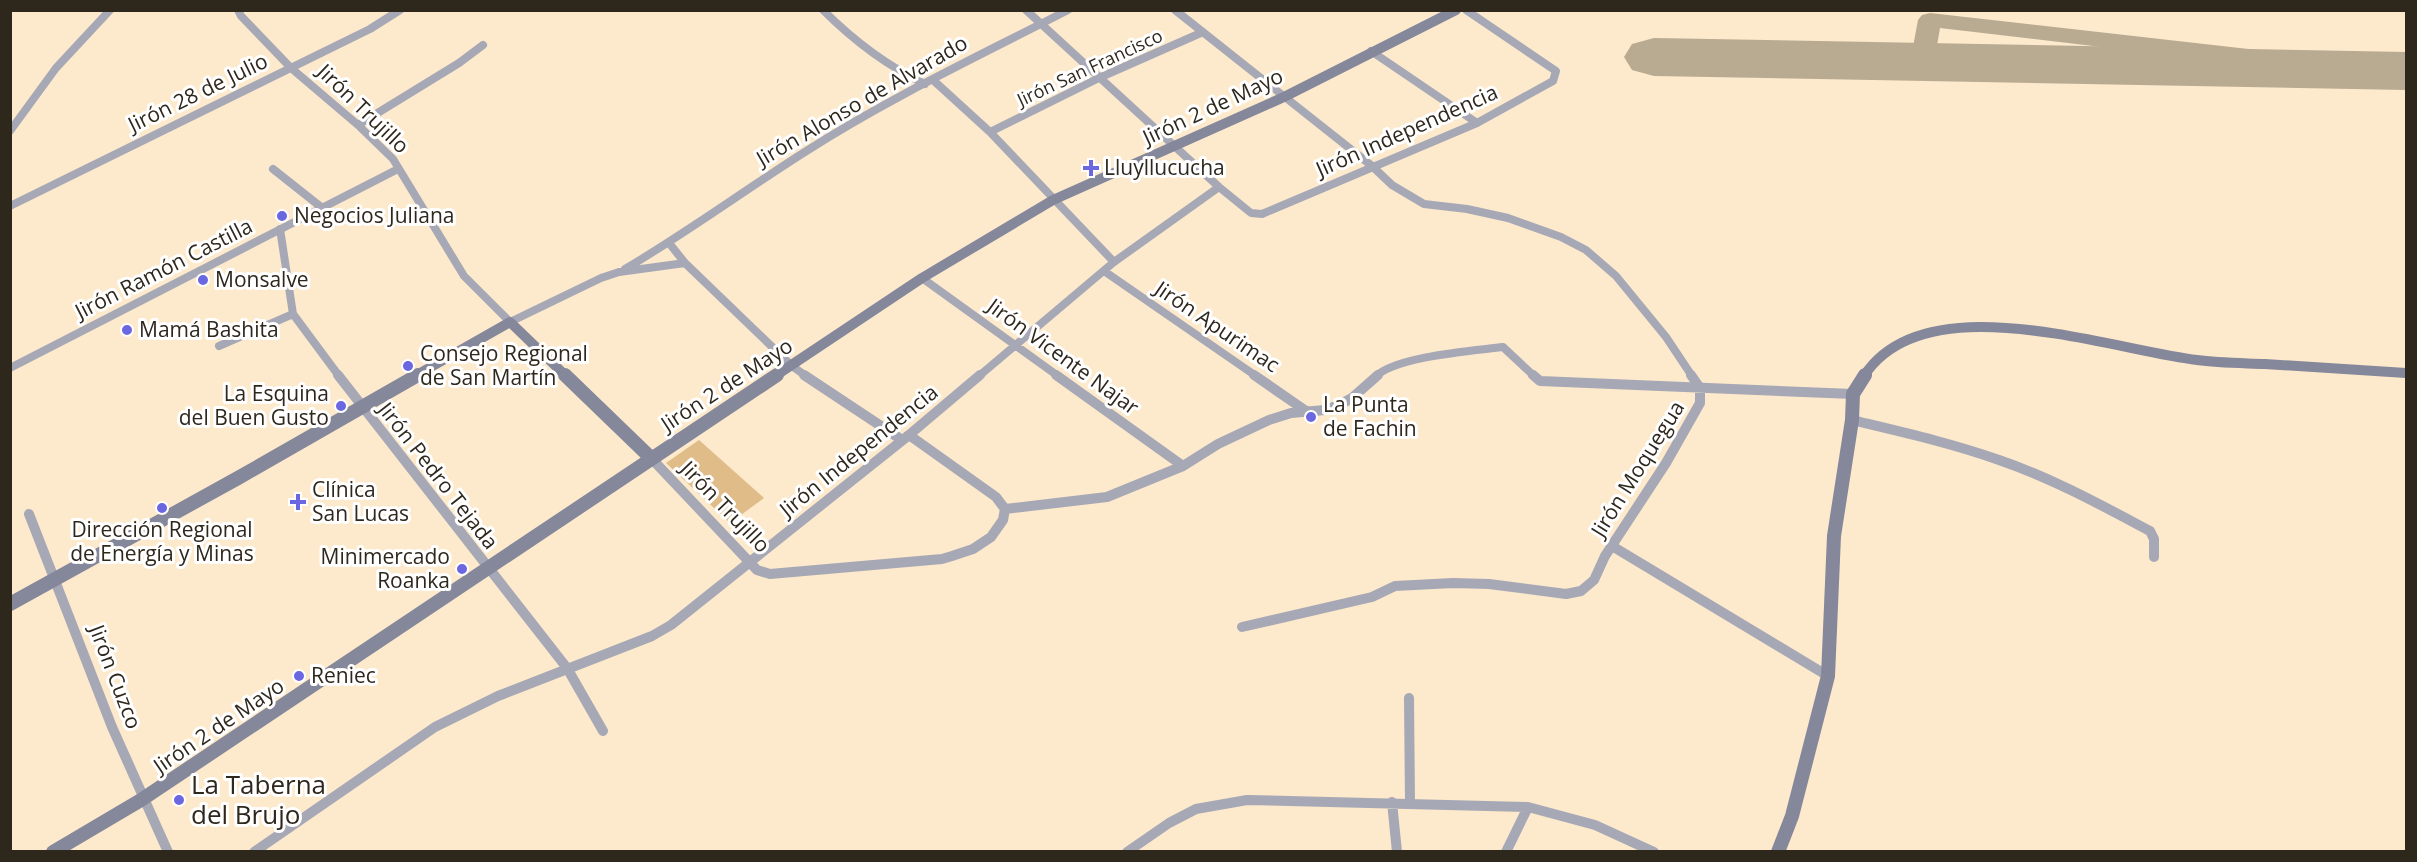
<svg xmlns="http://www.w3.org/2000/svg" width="2417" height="862" font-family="'Open Sans',sans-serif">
<rect width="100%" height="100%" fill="#fde9cb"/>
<path fill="#dfbc88" d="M699 440 764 498 730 523 666 463Z"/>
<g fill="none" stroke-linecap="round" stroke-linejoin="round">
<path fill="#b9aa92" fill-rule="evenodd" d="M1930 13 2372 63 2381 66 2384 71 2381 76 2372 79 1940 28 1934 63 1931 68 1922 71 1913 68 1910 63 1918 20 1922 15Z"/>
<path fill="#b9aa92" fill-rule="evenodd" d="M1654 38 2406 52V90L1654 76 1632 70 1624 57 1632 44Z"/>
<path stroke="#a6a8b6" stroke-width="8" d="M238 10 241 16 291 68 358 125 393 159 464 276 510 322 601 278 619 272 685 263
M823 10C854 41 885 65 925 84
M1026 10 1219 187 1251 213 1262 214 1477 123 1553 81 1556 71 1466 10
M1175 10 1372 166 1392 185 1424 204 1467 209 1508 218 1561 237 1586 250 1616 276 1666 337 1692 376
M1371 51 1477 123
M933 80 990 132 1114 262
M358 125 459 63 483 45
M10 131 56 68 110 10
M990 132 1101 77 1203 32
M273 169 321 207
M10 206 370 29 400 10
M280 229 293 314 339 376
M669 243 685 263 792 366 806 376
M625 269C688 232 746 189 808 150 891 97 981 55 1068 10
M1104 271 1256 376
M922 278 1058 376
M219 346 293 314
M10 368 398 169
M979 376 1114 262 1219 187
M1376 376C1398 356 1472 351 1503 347L1534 376"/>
<path stroke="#a6a8b6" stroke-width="10" d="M338 375 567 668 603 731
M804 375 902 440
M1056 375 1183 466
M1254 375 1309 413
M1533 375 1540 381 1853 394
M1852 420C1902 432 1951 443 1999 460 2052 478 2101 505 2150 531L2154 539V557
M909 435 996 497 1005 509
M651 458 757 570 770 574 942 559 952 556 973 549 991 537 1003 520 1005 509 1107 497 1183 466 1218 444 1269 420 1291 413 1325 410 1339 405 1352 398 1378 375
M29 514 112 727 168 852
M1612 546 1828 676
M1242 627 1372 597 1395 586 1453 583 1489 584 1566 594 1581 591 1594 580 1605 556 1666 463 1700 403V388L1691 375
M1409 698 1410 803
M1392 802 1397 852
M254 852 435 727 498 696 652 636 671 625 909 435 980 375
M1127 852 1169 823 1196 809 1247 800 1528 807 1595 825 1654 852
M1506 852 1528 807"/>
<path stroke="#85879b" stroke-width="10" d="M415 376 510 322 566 376
M775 376 922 278 1053 200 1284 97 1456 10
M1864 376C1924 283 2108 349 2197 360 2219 363 2242 363 2265 364 2312 367 2359 370 2406 373"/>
<path stroke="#85879b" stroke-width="14" d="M565 375 651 458
M10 604 238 478 418 375
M53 852 141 800 777 375
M1778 852 1792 816 1828 676 1834 536 1852 420 1853 394 1865 375"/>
</g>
<g fill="#6a67e0" stroke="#fff" stroke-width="2">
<path d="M1088 159h6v6h6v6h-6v6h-6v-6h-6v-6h6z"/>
<circle cx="282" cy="216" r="6"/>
<circle cx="203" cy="280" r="6"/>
<circle cx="127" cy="330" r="6"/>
<circle cx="408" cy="366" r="6"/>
<circle cx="341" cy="406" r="6"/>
<circle cx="1311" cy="417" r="6"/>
<path d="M295 493h6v6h6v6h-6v6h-6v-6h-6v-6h6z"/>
<circle cx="162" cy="508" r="6"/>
<circle cx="462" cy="569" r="6"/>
<circle cx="299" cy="676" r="6"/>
<circle cx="179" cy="800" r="6"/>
</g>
<g text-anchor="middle" stroke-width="6" stroke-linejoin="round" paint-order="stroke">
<g font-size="18" fill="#2e271c" stroke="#fff">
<text transform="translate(1090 68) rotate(-25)" y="6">Jirón San Francisco</text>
</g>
<g font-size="21" fill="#2e271c" stroke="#fff">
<text transform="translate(198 93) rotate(-26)" y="7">Jirón 28 de Julio</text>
<text transform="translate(862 101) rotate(-30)" y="7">Jirón Alonso de Alvarado</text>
<text transform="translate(1213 107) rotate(-25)" y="7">Jirón 2 de Mayo</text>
<text transform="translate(363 109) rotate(44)" y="7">Jirón Trujillo</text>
<text transform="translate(1407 131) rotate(-24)" y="7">Jirón Independencia</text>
<text transform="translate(164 269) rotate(-27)" y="7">Jirón Ramón Castilla</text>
<text transform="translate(1217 327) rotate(34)" y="7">Jirón Apurimac</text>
<text transform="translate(1063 357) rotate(36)" y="7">Jirón Vicente Najar</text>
<text transform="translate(727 385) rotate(-33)" y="7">Jirón 2 de Mayo</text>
<text transform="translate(859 451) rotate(-39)" y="7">Jirón Independencia</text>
<text transform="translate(1638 469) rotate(-58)" y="7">Jirón Moquegua</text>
<text transform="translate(438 476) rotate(52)" y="7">Jirón Pedro Tejada</text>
<text transform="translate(725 507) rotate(46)" y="7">Jirón Trujillo</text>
<text transform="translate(115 677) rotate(69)" y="7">Jirón Cuzco</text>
<text transform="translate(219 726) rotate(-34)" y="7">Jirón 2 de Mayo</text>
</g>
<g font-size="21" fill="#2e271c" stroke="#fff" text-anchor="start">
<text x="1104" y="175">Lluyllucucha</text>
<text x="294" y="223">Negocios Juliana</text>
<text x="215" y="287">Monsalve</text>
<text x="139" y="337">Mamá Bashita</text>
<text x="420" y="361">Consejo Regional<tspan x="420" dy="24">de San Martín</tspan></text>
<text x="329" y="401" text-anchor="end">La Esquina<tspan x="329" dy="24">del Buen Gusto</tspan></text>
<text x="1323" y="412">La Punta<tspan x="1323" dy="24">de Fachin</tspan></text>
<text x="312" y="497">Clínica<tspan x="312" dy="24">San Lucas</tspan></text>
<text x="162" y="537" text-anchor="middle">Dirección Regional<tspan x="162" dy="24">de Energía y Minas</tspan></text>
<text x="450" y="564" text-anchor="end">Minimercado<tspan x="450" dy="24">Roanka</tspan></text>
<text x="311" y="683">Reniec</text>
</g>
<g font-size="26" fill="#2e271c" stroke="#fff" text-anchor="start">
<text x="191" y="794">La Taberna<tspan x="191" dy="30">del Brujo</tspan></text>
</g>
</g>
<rect width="2417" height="862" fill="none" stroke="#2e271c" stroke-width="24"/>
</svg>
